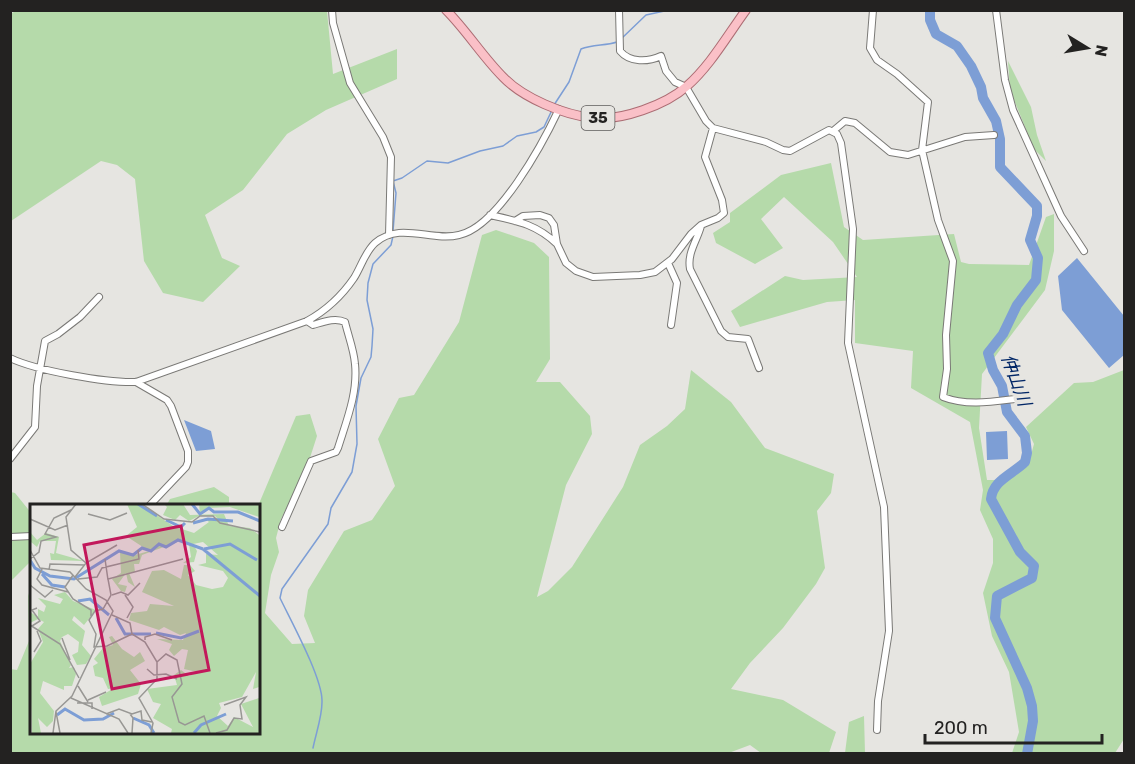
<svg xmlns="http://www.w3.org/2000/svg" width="1135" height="764" font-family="Rubik,'Noto Sans JP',sans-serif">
<rect width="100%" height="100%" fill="#e6e5e1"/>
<path fill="#b5daaa" d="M16 11H327L333 74 397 49V79L326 110 287 134 243 190 205 215 222 258 240 266 203 302 163 293 144 261 135 179 117 165 101 161 11 221 10 14Z
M1008 61 1031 107 1037 135 1046 161 1034 149 1010 90Z
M831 163 844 227 863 240 954 234 961 262 969 264 1029 265 1046 217 1054 214V251L1045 290 982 374 979 428 987 480H1003L1029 462 1034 444 1026 427 1074 383 1093 382 1124 370V739L1115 753H1012L1019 732 1009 672 992 636 983 593 993 563V539L980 510 983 490 970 422 911 388 913 351 855 343V300L827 302 740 327 731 311 785 276 803 280 857 277 833 242 784 197 761 219 783 248 755 264 716 243 713 233 730 222V213L781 175Z
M496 230 534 243 549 257 550 359 536 382H560L590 416 592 434 566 485 537 597 548 591 572 567 623 487 640 445 667 426 685 409 691 370 731 402 765 448 834 474 831 493 817 511 825 568 816 584 783 628 750 663 731 689 783 700 836 732 829 753H761L750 745 726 754 11 753 10 669 17 670 29 641 28 596 31 587 32 732H258V506L296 416 310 414 317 436 307 467 281 519 276 538 279 552 271 575 265 613 292 644 315 643 304 616 308 590 344 531 372 520 395 486 378 439 399 398 414 395 459 322 482 235Z
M214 487 229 497V506H166L170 499Z
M11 492 15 493 32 514 31 561 11 581Z
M864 716 865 753H845L849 722Z"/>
<path fill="#7d9ed5" d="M1077 258 1124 316V355L1109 368 1062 310 1058 276Z
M184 420 211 431 215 449 196 451Z
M1007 431 1008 459 987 460 986 432Z"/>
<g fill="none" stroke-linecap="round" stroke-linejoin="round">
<path stroke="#7d9ed5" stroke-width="1.5" d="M621 39 646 15 669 10
M554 105 569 82 581 49C593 44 605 46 617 42
M393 231 396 193 393 181 402 178 427 161 448 163 480 151 503 146 517 136 536 132 544 127 552 110
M313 748C316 733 322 717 322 702 323 679 291 621 280 598L282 589 328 524 331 508 352 472 357 444 356 406 361 378 371 357 372 346 373 329 367 300 368 283 373 264 391 245 393 236"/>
<path stroke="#7d9ed5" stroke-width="10" d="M930 10V20L936 34 957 46 971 66 981 87 983 98 996 121 1000 139V167L1037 206V216L1030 240 1038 258 1036 280 1017 305 1003 334 988 353 993 370 1002 386 1007 412 1025 436 1027 453 1025 462C1013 474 993 480 991 499L1020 552 1034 566 1032 578 997 596 995 618 1027 688 1032 706 1033 721 1027 754"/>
<g stroke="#7a7976" stroke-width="8">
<path id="minor" d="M332 10 333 23 350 83 383 137 391 157 389 235
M619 10 620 51C630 63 648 62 661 56L666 71 675 82 686 87 706 121 713 128 766 142 783 150 790 151 829 130 837 134 841 143 853 229 848 343 884 507 889 631 878 701 877 730
M873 10 870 48 877 60 897 74 928 102 922 150 938 220 953 261 946 335 947 369 943 397C966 406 991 402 1015 399
M996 10 1005 80 1013 110 1061 216 1084 251
M833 131 845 121 855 123 890 152 908 155 965 137 994 135
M490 215C517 221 536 224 557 244
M515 221 523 216 540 215 549 218 554 225 557 244 566 263 576 271 593 277 640 275 655 272 672 259 691 234 701 225 718 218 724 213 722 200 705 157 713 128
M701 226C697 241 687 253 690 269L721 331 728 337 748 339 759 368
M668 263 677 283 671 325
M10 358C37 371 107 383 136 382L307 321C327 310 341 297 354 278 361 267 365 252 375 243 400 221 431 242 459 235 498 227 543 143 559 109
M136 382 167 400 171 406 188 451V462L186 467 149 506
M10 459 35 427 37 386 45 341 58 334 80 317 99 297
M282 527 311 461 336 452 338 448C346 422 358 393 355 364 354 350 348 335 345 322 335 317 323 322 313 325L307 321
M10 537 32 536"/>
</g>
<g stroke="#ac6d74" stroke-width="10">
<path id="major" d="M446 10C467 31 482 56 503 77 523 98 564 115 593 118 621 121 666 105 687 86 710 66 727 36 746 10"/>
</g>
<use href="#minor" stroke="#fff" stroke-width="6"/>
<use href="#major" stroke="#fac0c7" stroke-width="8"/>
</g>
<g text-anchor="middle" stroke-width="6" stroke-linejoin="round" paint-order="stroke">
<rect fill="#e6e5e1" stroke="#5e5c5b" stroke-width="1.5" x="581.5" y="106" width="33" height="24" rx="4.5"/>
<g font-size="15" font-weight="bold" fill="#232221">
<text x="598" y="123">35</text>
</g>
<g font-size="18" font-style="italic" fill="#012666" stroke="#e6e5e1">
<text transform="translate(1016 380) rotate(70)" y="6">仲山川</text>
</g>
</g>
<g transform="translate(30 504)">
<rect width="230" height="230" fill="#e6e5e1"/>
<path d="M97 0H110L143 22 164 29 179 18 174 14 190 17 185 12H169L159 17 150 11 145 16 133 11 137 3 134 0H153L160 11 194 10 199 22 220 24 229 31V183L223 185 226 168 212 193 189 199 191 204 187 212 198 222 204 213 223 223 211 200 229 194V229H141L142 225 123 214 131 200 123 198 117 185 147 181 144 171 151 166 159 172 167 168 154 165 158 146 152 145 144 152 139 146 142 140 127 135 153 136 156 129 150 131 134 123 129 126 99 116 101 109 117 107 120 100 144 102 112 88 122 67 134 66 151 75 154 61H160L165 67 158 71 166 81 182 85 193 83 198 74 193 67 168 61 176 59V50L188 51 173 38 163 40 167 47 164 58 153 59 161 53 159 40 150 37 112 51 109 60H104L105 68 99 69 105 83 98 78 96 69 88 80 97 82 95 88 91 87 82 75 91 69 90 48 83 46 105 51 119 47 96 32 107 23ZM169 0H229V13L200 3 177 4 170 9ZM0 28 7 36 16 29 29 33 26 49 54 57 21 56 20 49 24 50 26 37H10L7 43 1 38ZM35 88 43 97 66 106 54 121 44 112 42 116 55 127 52 141 61 152 56 160 47 161 42 151 48 148 49 138 38 130 32 133 30 137 41 161 39 164 44 163 46 170 42 182H34V186L13 177 10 189 24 207 23 217 17 223 8 214 11 229H2L0 160 13 138 8 125 14 118 8 115 0 119V108L8 113V105L14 108 16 102 8 94 30 100 33 95 24 91ZM82 132 92 145 104 153 110 148 115 157 100 166 111 180 108 190 72 202 69 193 84 184 78 185 73 174 65 172 63 162 68 159 64 155 73 144 83 141 79 133Z" fill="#b5daaa"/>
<path fill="none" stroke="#7d9ed5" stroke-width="3" d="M108 0 127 12M162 0 170 10 179 4 184 8H208L230 17M136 16 151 23 155 19M163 19 178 15 203 17M173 45 230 92M174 45 200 40 227 56M0 56 5 64 20 72 44 75 89 47 103 51 112 44 121 47 129 40 136 43 148 36 173 45M12 70 22 81 35 83M48 97 60 95 79 111M86 114 95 130H121M126 129 151 134 169 127M27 211 35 205 54 216 73 215 84 209M103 214 119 221 124 229M164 229 171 221 196 210"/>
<path fill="none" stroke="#989794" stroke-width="1.5" d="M46 0 36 13 41 46 56 59M112 0 134 15 162 18 170 12H183L190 19 230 28M58 10 80 16 97 9M0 15 25 26 38 21M0 46 10 64 40 68 56 85 76 96 83 107 42 192 26 207 23 229M0 55 9 48 11 37 26 33 15 30 24 14 41 6M75 55 78 76M12 65 7 75 12 81 38 88M19 66 20 60 55 61M43 71 35 83 43 95 61 106V112M45 73 56 59 87 41M48 75 67 73 72 64 109 55 108 46M0 81 15 93 23 86M82 91 91 88 98 91 110 79M95 91 103 103 97 114M82 111 100 119 102 130 115 138 127 158V175L109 194 123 219 121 229M0 121 30 140 49 174M2 122 10 117 2 106 7 104M102 130 77 142 64 143 66 130 59 116 65 107 73 105 81 91 78 75 153 55M32 134 40 156M115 136V133L125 130 142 136M4 148 11 137 7 127M127 158 136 150 147 156 152 180 142 193 149 218 155 221 174 212 180 229M117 165 124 171 136 170 147 175M48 182 58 198M41 194 89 215 98 229M58 196 76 188M47 199H62V205M26 208 30 229M76 210 89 205 102 210 111 207 112 216 122 218M100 210 103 214 102 229M186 229 197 226 204 214 212 215 210 201 216 193 194 201"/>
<path fill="#c2185b" fill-opacity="0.15" stroke="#c2185b" stroke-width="3" d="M151 22 179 166 82 185 54 41Z"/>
<rect width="230" height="230" fill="none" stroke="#232221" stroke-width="3"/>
</g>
<rect width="1135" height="764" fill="none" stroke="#232221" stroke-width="24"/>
<g transform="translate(1087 48) rotate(101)" stroke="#e6e5e1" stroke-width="4.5" paint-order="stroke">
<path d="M0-4.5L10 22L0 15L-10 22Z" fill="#232221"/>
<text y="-9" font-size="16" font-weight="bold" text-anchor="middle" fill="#232221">N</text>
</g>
<path d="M925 734v9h177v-9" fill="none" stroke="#232221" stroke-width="3"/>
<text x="934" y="734" font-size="18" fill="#232221" stroke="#e6e5e1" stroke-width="4.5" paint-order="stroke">200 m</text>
</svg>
